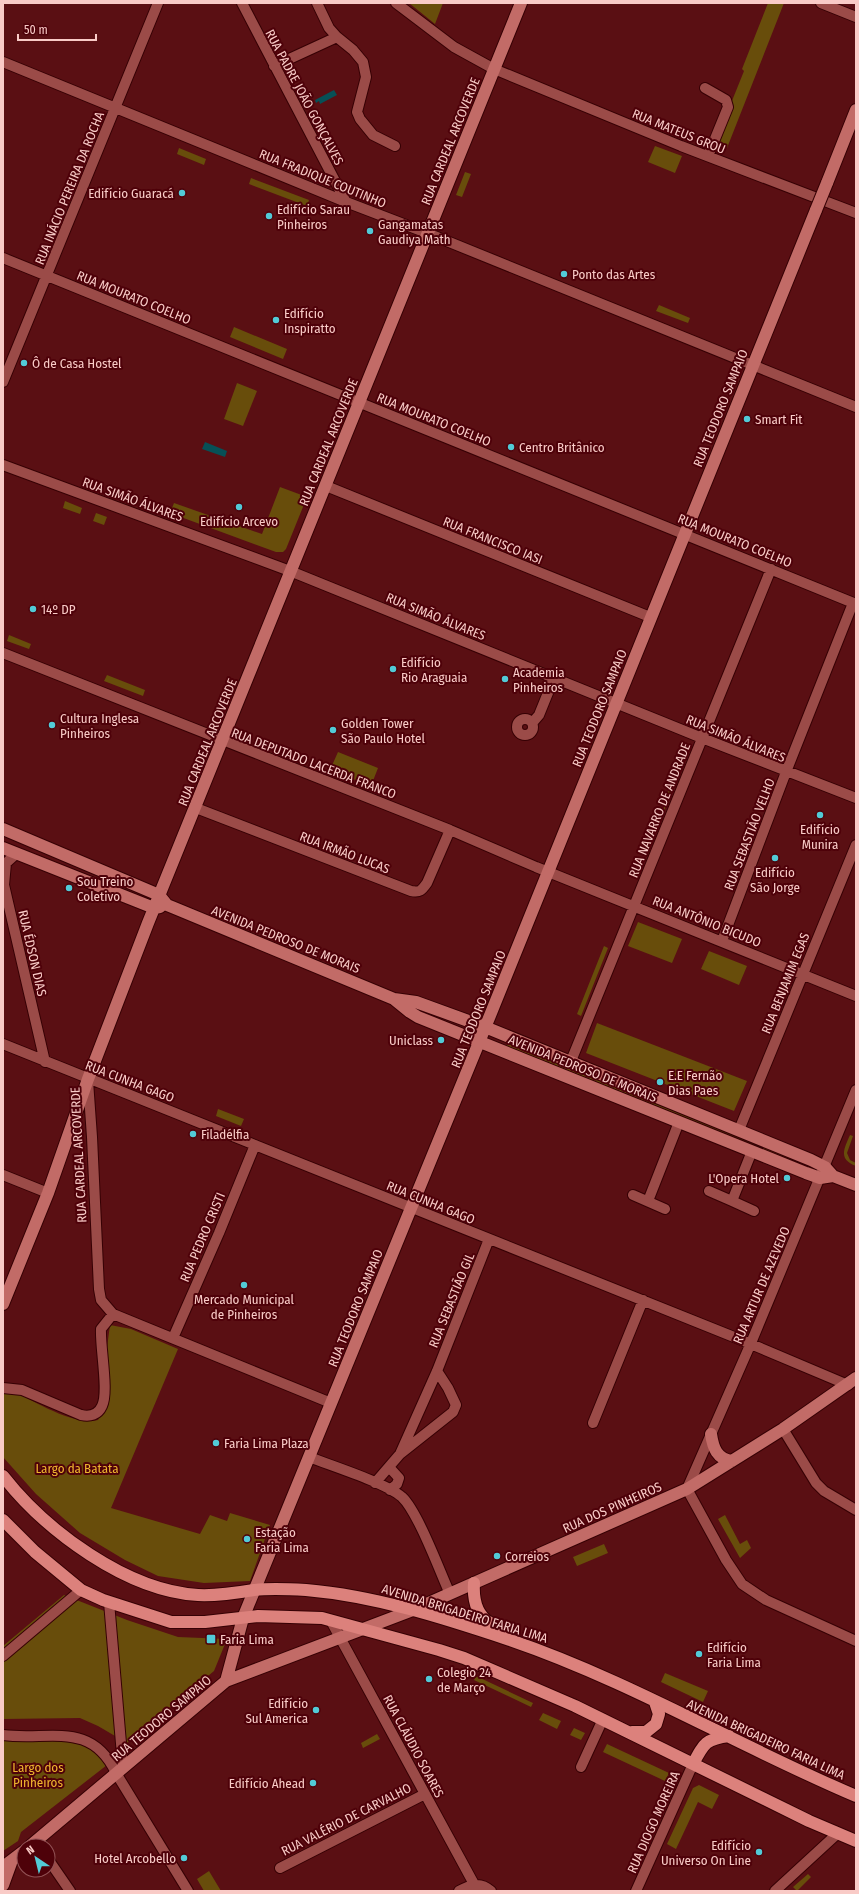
<svg xmlns="http://www.w3.org/2000/svg" width="859" height="1894" font-family="'Fira Sans Condensed',sans-serif">
<rect width="100%" height="100%" fill="#5a0f13"/>
<path fill="#684d0b" d="M409 3H443L435 24Z
M768 3H784L727 148 715 143 744 71 742 69Z
M655 146 682 156 675 173 648 162Z
M179 148 206 159 204 165 177 154Z
M465 172 471 174 462 197 456 195Z
M251 178 309 200 307 206 249 184Z
M659 305 690 318 688 323 656 311Z
M234 327 287 349 283 359 230 337Z
M237 383 257 391 243 426 224 419Z
M280 487 307 497 286 549 283 552H276L170 513 174 503 262 534Z
M65 501 82 508 80 514 63 508Z
M96 513 107 517 104 525 93 521Z
M9 635 31 644 29 649 7 641Z
M107 675 145 690 143 696 104 681Z
M338 752 378 768 371 786 330 770Z
M674 778 677 779 654 835 651 834 661 810H663L666 803 664 802Z
M638 922 682 939 672 963 628 946Z
M604 946 608 948 581 1016 577 1014Z
M709 951 747 966 739 985 701 969Z
M597 1023 747 1081 734 1111 586 1053Z
M508 1042 806 1163 804 1167 506 1046Z
M218 1109 244 1119 241 1126 216 1116Z
M850 1135 853 1136 847 1153 850 1160 856 1163V1166C838 1159 844 1149 850 1135Z
M110 1325 131 1329 178 1349 111 1508 200 1534 210 1515 227 1521 230 1513 270 1525 250 1581 204 1583 158 1576 125 1560 80 1533 36 1494 3 1457V1390L9 1389C33 1400 72 1426 98 1420L109 1399 105 1362Z
M725 1515 740 1544 747 1540 751 1548 740 1558 718 1519Z
M604 1544 608 1553 577 1566 573 1557Z
M64 1595 127 1620 178 1637 227 1639 214 1671 127 1743 98 1726 80 1718 3 1719V1646Z
M665 1673 708 1691 703 1702 661 1682Z
M476 1676 533 1703 531 1707 474 1680Z
M543 1713 561 1721 557 1729 539 1720Z
M574 1728 585 1733 581 1740 570 1735Z
M377 1734 380 1739 363 1748 361 1743Z
M3 1740C26 1740 67 1735 87 1746 95 1750 102 1758 107 1765L21 1832 18 1841 3 1851Z
M607 1744 669 1773 665 1781 603 1752Z
M699 1785 719 1795 712 1809 698 1802 676 1849 667 1844 693 1788Z
M209 1871 221 1891H204L197 1879Z
M808 1874 811 1877 797 1891 793 1887Z"/>
<path fill="#075056" d="M334 90 337 95 320 104 319 101 316 103 315 100Z
M205 442 227 451 225 457 202 449Z"/>
<g fill="none" stroke-linecap="round" stroke-linejoin="round">
<g stroke="#360004" stroke-width="12">
<path id="minor" d="M242 3 346 202
M317 3 329 28 337 37
M396 3 454 47 494 69 681 146 856 213
M821 3 856 17
M3 62 346 202 427 233 856 407
M274 66 337 37 353 50 363 62 366 77 357 112 360 119 373 135 395 146
M705 88 726 100 728 107 708 156
M3 258 856 604
M3 382 158 3
M3 465 290 571 702 738 856 798
M326 486 650 617
M3 653 450 830 536 867 856 996
M517 727a8 8 0 1 1 16 0a8 8 0 1 1-16 0Z
M533 722 539 715 554 678
M196 808 411 891C420 893 422 890 427 883L450 830
M17 853 6 863 4 885 45 1062
M722 941 786 772 853 603
M3 1044 739 1339 848 1385
M571 1061 771 569
M88 1081 92 1137 99 1289 101 1300 113 1314 331 1403
M856 1090 751 1343 687 1489 726 1560 742 1584 766 1600 856 1641
M739 1130 856 845
M3 1175 48 1193
M709 1191 732 1201 752 1151
M633 1195 665 1209
M648 1201 679 1122
M732 1201 754 1211
M173 1338 219 1233 255 1145
M3 1388 22 1390 81 1415C90 1417 98 1415 102 1406 109 1392 100 1348 101 1329L113 1314
M593 1423 643 1300
M783 1429 816 1483 824 1491 856 1510
M400 1454 437 1371 489 1239
M309 1457C332 1466 386 1483 402 1497 418 1512 440 1572 450 1594
M389 1467 399 1478 397 1484 390 1490
M375 1483 400 1454 453 1412 456 1405 448 1388 437 1371
M109 1602 123 1767
M331 1621 474 1884
M3 1656 81 1590
M3 1735C49 1741 91 1720 116 1773L188 1891
M581 1767 603 1719
M48 1859 70 1891
M280 1868 425 1794
M459 1891C470 1885 480 1881 491 1891
M636 1891 693 1764
M775 1891 838 1833"/>
</g>
<g stroke="#360004" stroke-width="14">
<path id="major" d="M827 183 856 110
M3 829 159 895 167 905 172 907 394 999 410 1012 418 1017 806 1173 820 1178 833 1176 856 1185
M3 848 154 908 160 907
M394 999 416 1002 485 1027 811 1160 825 1167 833 1176
M3 1304 48 1193 88 1079 148 923 521 3
M711 1434C713 1448 717 1459 732 1461
M226 1681 413 1610 687 1489 783 1429 856 1378
M30 1846 226 1681 243 1618 491 1013 816 210
M3 1867 24 1851
M3 1885 11 1863"/>
</g>
<g stroke="#360004" stroke-width="14">
<path id="highway" d="M3 1476C46 1531 127 1591 198 1595 217 1596 236 1593 254 1590 271 1588 289 1589 306 1590 376 1596 444 1618 510 1640 630 1681 740 1747 856 1796
M3 1520 35 1552 81 1590 103 1600 171 1622H205L258 1616 322 1618 439 1650 464 1658 575 1706 809 1821 856 1841
M474 1583C473 1598 475 1614 490 1623 500 1629 502 1627 507 1639
M632 1732H646L656 1724 659 1714 655 1702
M693 1764C704 1743 706 1739 729 1736"/>
</g>
<use href="#minor" stroke="#9b4b48" stroke-width="10"/>
<use href="#major" stroke="#c26b67" stroke-width="12"/>
<use href="#highway" stroke="#dc817c" stroke-width="12"/>
<g stroke="#360004" stroke-width="14" stroke-linecap="butt">
<path id="major-bridge" d="M816 210 827 183"/>
</g>
<use href="#major-bridge" stroke="#c26b67" stroke-width="12"/>
</g>
<g fill="#52cbd7" stroke="#4e0109" stroke-width="1.5">
<circle cx="182" cy="193" r="4"/>
<circle cx="269" cy="216" r="4"/>
<circle cx="370" cy="231" r="4"/>
<circle cx="564" cy="274" r="4"/>
<circle cx="276" cy="320" r="4"/>
<circle cx="24" cy="363" r="4"/>
<circle cx="747" cy="419" r="4"/>
<circle cx="511" cy="447" r="4"/>
<circle cx="239" cy="507" r="4"/>
<circle cx="33" cy="609" r="4"/>
<circle cx="393" cy="669" r="4"/>
<circle cx="505" cy="679" r="4"/>
<circle cx="52" cy="725" r="4"/>
<circle cx="333" cy="730" r="4"/>
<circle cx="820" cy="815" r="4"/>
<circle cx="775" cy="858" r="4"/>
<circle cx="69" cy="888" r="4"/>
<circle cx="441" cy="1040" r="4"/>
<circle cx="660" cy="1082" r="4"/>
<circle cx="193" cy="1134" r="4"/>
<circle cx="787" cy="1178" r="4"/>
<circle cx="244" cy="1285" r="4"/>
<circle cx="216" cy="1443" r="4"/>
<circle cx="247" cy="1539" r="4"/>
<circle cx="497" cy="1556" r="4"/>
<rect x="206" y="1634" width="10" height="10" rx="2"/>
<circle cx="699" cy="1654" r="4"/>
<circle cx="429" cy="1679" r="4"/>
<circle cx="316" cy="1710" r="4"/>
<circle cx="313" cy="1783" r="4"/>
<circle cx="759" cy="1852" r="4"/>
<circle cx="184" cy="1858" r="4"/>
</g>
<g text-anchor="middle" stroke-width="4" stroke-linejoin="round" paint-order="stroke">
<g font-size="13" fill="#f9cbc7" stroke="#4e0109">
<text transform="translate(305 97) rotate(62)" y="5">RUA PADRE JOÃO GONÇALVES</text>
<text transform="translate(679 131) rotate(22)" y="5">RUA MATEUS GROU</text>
<text transform="translate(450 141) rotate(-68)" y="5">RUA CARDEAL ARCOVERDE</text>
<text transform="translate(323 178) rotate(22)" y="5">RUA FRADIQUE COUTINHO</text>
<text transform="translate(69 188) rotate(-68)" y="5">RUA INÁCIO PEREIRA DA ROCHA</text>
<text transform="translate(134 297) rotate(22)" y="5">RUA MOURATO COELHO</text>
<text transform="translate(720 408) rotate(-68)" y="5">RUA TEODORO SAMPAIO</text>
<text transform="translate(434 419) rotate(22)" y="5">RUA MOURATO COELHO</text>
<text transform="translate(328 442) rotate(-68)" y="5">RUA CARDEAL ARCOVERDE</text>
<text transform="translate(133 499) rotate(20)" y="5">RUA SIMÃO ÁLVARES</text>
<text transform="translate(493 540) rotate(22)" y="5">RUA FRANCISCO IASI</text>
<text transform="translate(735 540) rotate(22)" y="5">RUA MOURATO COELHO</text>
<text transform="translate(436 616) rotate(22)" y="5">RUA SIMÃO ÁLVARES</text>
<text transform="translate(599 708) rotate(-68)" y="5">RUA TEODORO SAMPAIO</text>
<text transform="translate(736 738) rotate(22)" y="5">RUA SIMÃO ÁLVARES</text>
<text transform="translate(207 742) rotate(-68)" y="5">RUA CARDEAL ARCOVERDE</text>
<text transform="translate(314 763) rotate(21)" y="5">RUA DEPUTADO LACERDA FRANCO</text>
<text transform="translate(659 810) rotate(-68)" y="5">RUA NAVARRO DE ANDRADE</text>
<text transform="translate(749 834) rotate(-69)" y="5">RUA SEBASTIÃO VELHO</text>
<text transform="translate(345 852) rotate(21)" y="5">RUA IRMÃO LUCAS</text>
<text transform="translate(707 921) rotate(22)" y="5">RUA ANTÔNIO BICUDO</text>
<text transform="translate(286 939) rotate(22)" y="5">AVENIDA PEDROSO DE MORAIS</text>
<text transform="translate(33 953) rotate(77)" y="5">RUA ÉDSON DIAS</text>
<text transform="translate(785 983) rotate(-68)" y="5">RUA BENJAMIM EGAS</text>
<text transform="translate(478 1009) rotate(-68)" y="5">RUA TEODORO SAMPAIO</text>
<text transform="translate(583 1068) rotate(22)" y="5">AVENIDA PEDROSO DE MORAIS</text>
<text transform="translate(130 1081) rotate(21)" y="5">RUA CUNHA GAGO</text>
<text transform="translate(78 1155) rotate(-93)" y="5">RUA CARDEAL ARCOVERDE</text>
<text transform="translate(431 1202) rotate(22)" y="5">RUA CUNHA GAGO</text>
<text transform="translate(202 1237) rotate(-67)" y="5">RUA PEDRO CRISTI</text>
<text transform="translate(761 1285) rotate(-67)" y="5">RUA ARTUR DE AZEVEDO</text>
<text transform="translate(451 1300) rotate(-68)" y="5">RUA SEBASTIÃO GIL</text>
<text transform="translate(355 1308) rotate(-68)" y="5">RUA TEODORO SAMPAIO</text>
<text transform="translate(612 1507) rotate(-24)" y="5">RUA DOS PINHEIROS</text>
<text transform="translate(465 1613) rotate(17)" y="5">AVENIDA BRIGADEIRO FARIA LIMA</text>
<text transform="translate(161 1718) rotate(-40)" y="5">RUA TEODORO SAMPAIO</text>
<text transform="translate(766 1739) rotate(25)" y="5">AVENIDA BRIGADEIRO FARIA LIMA</text>
<text transform="translate(414 1746) rotate(62)" y="5">RUA CLÁUDIO SOARES</text>
<text transform="translate(346 1819) rotate(-27)" y="5">RUA VALÉRIO DE CARVALHO</text>
<text transform="translate(653 1822) rotate(-66)" y="5">RUA DIOGO MOREIRA</text>
</g>
<g font-size="13" fill="#f9cbc7" stroke="#4e0109" text-anchor="start">
<text x="174" y="198" text-anchor="end">Edifício Guaracá</text>
<text x="277" y="214">Edifício Sarau<tspan x="277" dy="15">Pinheiros</tspan></text>
<text x="378" y="229">Gangamatas<tspan x="378" dy="15">Gaudiya Math</tspan></text>
<text x="572" y="279">Ponto das Artes</text>
<text x="284" y="318">Edifício<tspan x="284" dy="15">Inspiratto</tspan></text>
<text x="32" y="368">Ô de Casa Hostel</text>
<text x="755" y="424">Smart Fit</text>
<text x="519" y="452">Centro Britânico</text>
<text x="239" y="526" text-anchor="middle">Edifício Arcevo</text>
<text x="41" y="614">14º DP</text>
<text x="401" y="667">Edifício<tspan x="401" dy="15">Rio Araguaia</tspan></text>
<text x="513" y="677">Academia<tspan x="513" dy="15">Pinheiros</tspan></text>
<text x="60" y="723">Cultura Inglesa<tspan x="60" dy="15">Pinheiros</tspan></text>
<text x="341" y="728">Golden Tower<tspan x="341" dy="15">São Paulo Hotel</tspan></text>
<text x="820" y="834" text-anchor="middle">Edifício<tspan x="820" dy="15">Munira</tspan></text>
<text x="775" y="877" text-anchor="middle">Edifício<tspan x="775" dy="15">São Jorge</tspan></text>
<text x="77" y="886">Sou Treino<tspan x="77" dy="15">Coletivo</tspan></text>
<text x="433" y="1045" text-anchor="end">Uniclass</text>
<text x="668" y="1080">E.E Fernão<tspan x="668" dy="15">Dias Paes</tspan></text>
<text x="201" y="1139">Filadélfia</text>
<text x="779" y="1183" text-anchor="end">L'Opera Hotel</text>
<text x="244" y="1304" text-anchor="middle">Mercado Municipal<tspan x="244" dy="15">de Pinheiros</tspan></text>
<text x="224" y="1448">Faria Lima Plaza</text>
<text x="255" y="1537">Estação<tspan x="255" dy="15">Faria Lima</tspan></text>
<text x="505" y="1561">Correios</text>
<text x="220" y="1644">Faria Lima</text>
<text x="707" y="1652">Edifício<tspan x="707" dy="15">Faria Lima</tspan></text>
<text x="437" y="1677">Colegio 24<tspan x="437" dy="15">de Março</tspan></text>
<text x="308" y="1708" text-anchor="end">Edifício<tspan x="308" dy="15">Sul America</tspan></text>
<text x="305" y="1788" text-anchor="end">Edifício Ahead</text>
<text x="751" y="1850" text-anchor="end">Edifício<tspan x="751" dy="15">Universo On Line</tspan></text>
<text x="176" y="1863" text-anchor="end">Hotel Arcobello</text>
</g>
<g font-size="13" fill="#efb62f" stroke="#4e0109">
<text x="77" y="1473">Largo da Batata</text>
<text x="38" y="1772">Largo dos<tspan x="38" dy="15">Pinheiros</tspan></text>
</g>
</g>
<rect width="859" height="1894" fill="none" stroke="#f9cbc7" stroke-width="8"/>
<g transform="translate(36 1858) rotate(325)"><circle r="19" fill="#4e0109" stroke="#925255"/>
<path d="M0-3L7 15L0 10L-7 15Z" fill="#52cbd7"/>
<text y="-6" font-size="11" font-weight="bold" text-anchor="middle" fill="#f9cbc7">N</text>
</g>
<path d="M18 34v6h78v-6" fill="none" stroke="#f9cbc7" stroke-width="2"/>
<text x="24" y="34" font-size="12" fill="#f9cbc7" stroke="#4e0109" stroke-width="3" paint-order="stroke">50 m</text>
</svg>
